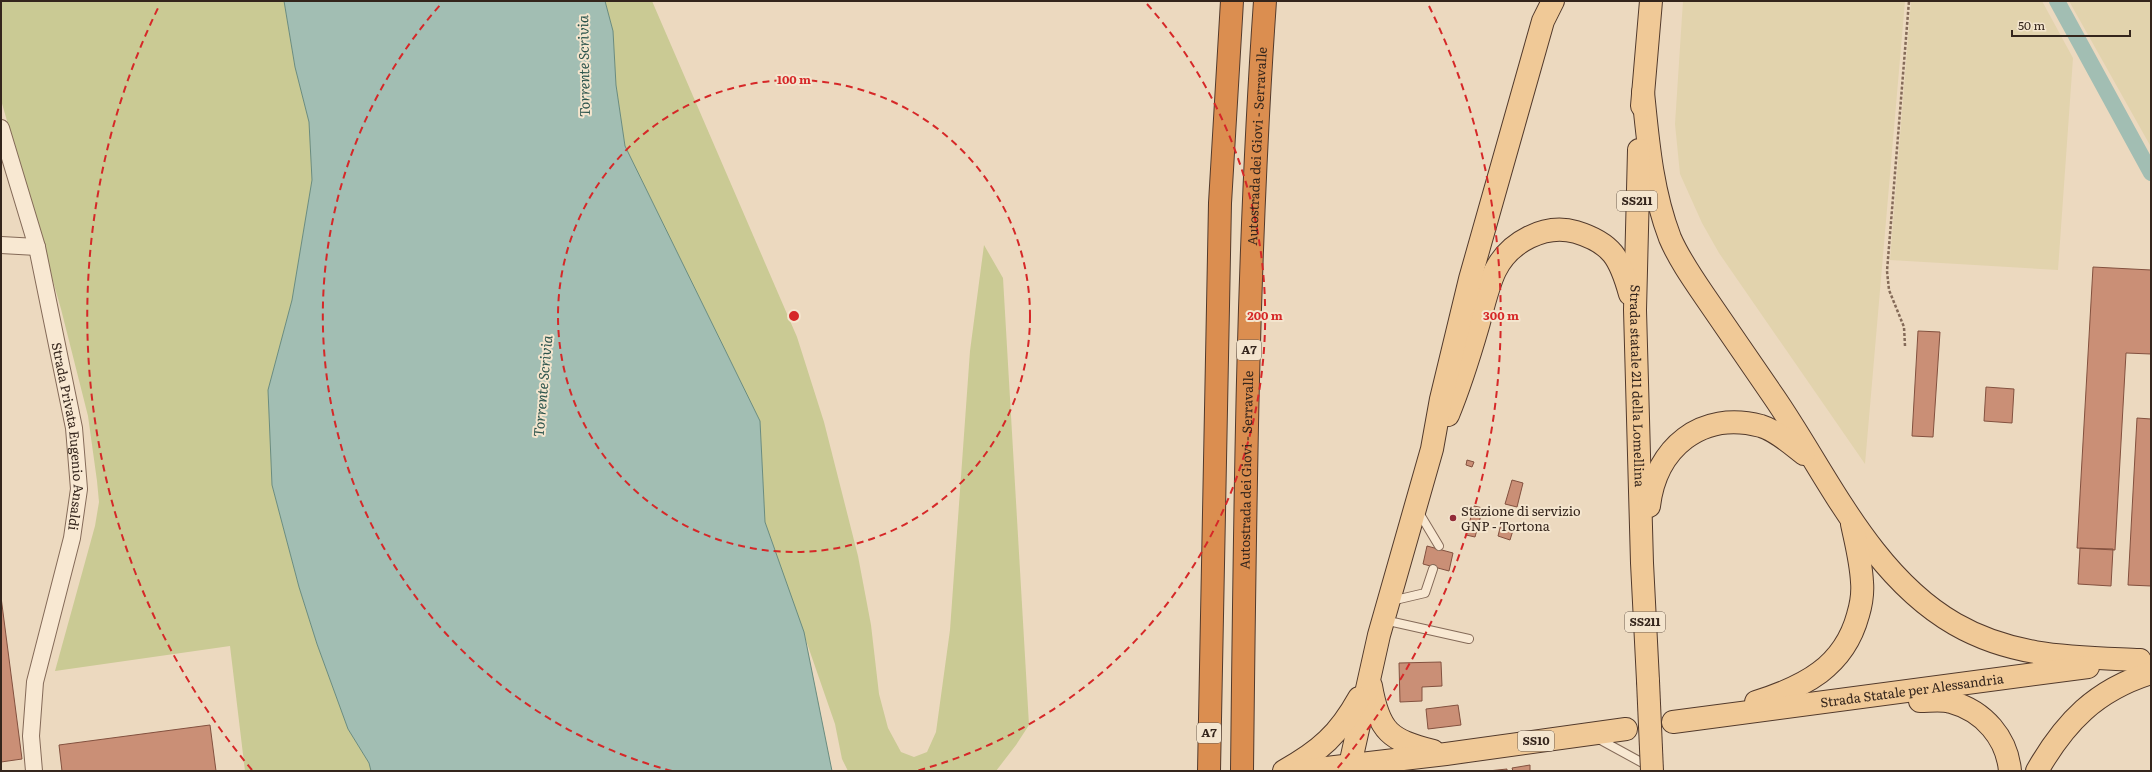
<svg xmlns="http://www.w3.org/2000/svg" width="2152" height="772" font-family="Literata,serif">
<rect width="100%" height="100%" fill="#ecd9bf"/>
<path fill="#e2d3ad" d="M1683 1H1905L1865 464 1719 253 1702 223 1680 174 1675 124Z
M1911 1H2042L2073 58 2058 270 1890 260Z
M2069 1H2151V147Z"/>
<path fill="#caca94" d="M1 1H284L295 67 309 122 312 180 292 300 268 390 272 485 299 587 317 644 348 729 369 763 371 771H245L230 646 55 671 95 526 99 502 97 481 88 416 61 309 1 100Z
M605 1H652L797 337 824 422 858 556 871 625 879 694 888 728 901 752 914 757 927 752 936 732 950 630 970 351 984 245 1003 278 1029 725 1016 745 996 771H848L842 759 835 724 765 522 760 421 625 146 616 85 613 31Z"/>
<path fill="#a2beb3" stroke="#6a8c7f" d="M284 1H605L613 31 616 85 625 146 760 421 765 522 804 632 832 771H371L369 763 348 729 317 644 299 587 272 485 268 390 292 300 312 180 309 122 295 67Z"/>
<g fill="none" stroke-linecap="round" stroke-linejoin="round">
<path stroke="#a2beb3" stroke-width="16" d="M2057 1 2151 173"/>
</g>
<path fill="#ca8f76" stroke="#83513f" d="M2093 267 2151 270V354L2126 353 2115 550 2077 548Z
M1918 331 1940 332 1933 437 1912 436Z
M1986 387 2014 389 2012 423 1984 421Z
M2137 418 2151 419V586L2128 585Z
M1467 460 1474 462 1472 467 1466 465Z
M1512 480 1523 483 1517 507 1505 504Z
M1474 506 1483 508 1475 537 1466 535Z
M1501 524 1514 527 1510 540 1498 536Z
M1427 546 1453 553 1449 571 1423 564Z
M2080 548 2113 549 2111 586 2078 584Z
M1 597 22 759 1 762Z
M1441 662 1442 686 1422 687V701L1400 702 1399 663Z
M1458 705 1461 725 1428 729 1426 709Z
M210 725 216 771H62L59 745Z
M1530 765V771H1513L1512 768Z
M1507 769V771H1488Z"/>
<g fill="none" stroke-linecap="round" stroke-linejoin="round">
<g stroke="#846a58" stroke-width="10">
<path id="service" d="M1418 511 1439 546
M1391 601 1425 593 1433 569
M1384 620 1469 639
M1597 738 1650 767"/>
</g>
<g stroke="#846a58" stroke-width="18">
<g id="minor">
<path id="s1" d="M1 128 37 247 74 428 79 489 72 538 35 682 31 736 34 771"/>
<path d="M1 245 37 247"/>
</g>
</g>
<g stroke="#523a2c" stroke-width="24">
<g id="primary">
<path d="M1643 92C1648 142 1652 191 1670 238 1679 259 1693 279 1706 298 1729 331 1751 364 1774 397 1827 474 1870 575 1955 624 2014 658 2074 657 2140 660"/>
<path d="M1642 106 1651 1"/>
<path id="s2" d="M1639 150 1635 310 1642 563 1648 681"/>
<path d="M1448 415C1460 386 1469 357 1478 326 1483 308 1487 288 1495 271 1509 242 1545 223 1576 232 1612 243 1620 258 1630 294"/>
<path d="M1649 506C1656 448 1701 410 1761 426 1777 431 1791 444 1804 454"/>
<path d="M1371 686C1379 732 1390 740 1433 751"/>
<path d="M1920 701C1930 701 1942 699 1951 702 1984 711 2007 738 2010 771"/>
<path d="M1756 702C1804 687 1844 667 1858 615 1861 605 1863 593 1862 582 1861 562 1856 543 1852 524"/>
<path id="s3" d="M1673 722 2088 667"/>
<path d="M1350 765 1379 635 1432 449 1441 399 1470 279 1543 21 1553 1"/>
<path d="M1284 771C1320 751 1339 734 1359 698"/>
<path d="M1301 771 1446 754 1626 729"/>
<path d="M2037 771C2065 722 2096 690 2151 673"/>
</g>
</g>
<g stroke="#523a2c" stroke-width="24">
<g id="motorway">
<path d="M1209 771 1220 203 1232 1"/>
<path id="s4" d="M1242 771C1245 514 1247 257 1265 1"/>
</g>
</g>
<path stroke="#846a58" stroke-width="2.5" stroke-dasharray="3 2" stroke-linecap="butt" d="M1905 346 1904 327 1889 290 1887 271 1909 1"/>
<use href="#service" stroke="#f8e8d2" stroke-width="8"/>
<use href="#minor" stroke="#f8e8d2" stroke-width="16"/>
<use href="#primary" stroke="#f0c997" stroke-width="22"/>
<use href="#motorway" stroke="#db8e50" stroke-width="22"/>
<g stroke="#523a2c" stroke-width="24" stroke-linecap="butt">
<path id="primary-bridge" d="M1648 681 1652 771"/>
</g>
<use href="#primary-bridge" stroke="#f0c997" stroke-width="22"/>
</g>
<g fill="none" stroke="#d62828" stroke-width="2" stroke-dasharray="7 5">
<circle cx="794" cy="316" r="236"/>
<path d="M672 771A471 471 0 0 1 441 4M1147 4A471 471 0 0 1 916 771"/>
<path d="M252 770A707 707 0 0 1 159 6M1429 6A707 707 0 0 1 1336 770"/>
</g>
<circle fill="#922a37" stroke="#f4e5ce" stroke-width="1.5" cx="1453" cy="518" r="4"/>
<g text-anchor="middle" stroke-width="4" stroke-linejoin="round" paint-order="stroke">
<g fill="#f4e5ce" stroke="#6e5f51" stroke-width="1">
<rect x="1617" y="191" width="40" height="20" rx="3"/>
<rect x="1237" y="340" width="24" height="20" rx="3"/>
<rect x="1625" y="612" width="40" height="20" rx="3"/>
<rect x="1197" y="723" width="24" height="20" rx="3"/>
<rect x="1518" y="731" width="36" height="20" rx="3"/>
</g>
<g font-size="12" font-weight="bold" fill="#34251c">
<text x="1637" y="205">SS211</text>
<text x="1249" y="354">A7</text>
<text x="1645" y="626">SS211</text>
<text x="1209" y="737">A7</text>
<text x="1536" y="745">SS10</text>
</g>
<g font-size="13" fill="#34251c" stroke="#f4e5ce">
<text dy="5" stroke="none"><textPath href="#s4" startOffset="625">Autostrada dei Giovi - Serravalle</textPath></text>
<text dy="5" stroke="none"><textPath href="#s2" startOffset="236">Strada statale 211 della Lomellina</textPath></text>
<text dy="5" stroke="none"><textPath href="#s1" startOffset="317">Strada Privata Eugenio Ansaldi</textPath></text>
<text dy="5" stroke="none"><textPath href="#s4" startOffset="301">Autostrada dei Giovi - Serravalle</textPath></text>
<text dy="5" stroke="none"><textPath href="#s3" startOffset="241">Strada Statale per Alessandria</textPath></text>
</g>
<g font-size="13" fill="#34251c" stroke="#f4e5ce" text-anchor="start">
<text x="1461" y="516">Stazione di servizio<tspan x="1461" dy="15">GNP - Tortona</tspan></text>
</g>
<g font-size="14" font-style="italic" fill="#2c544c" stroke="#f4e5ce">
<text transform="translate(584 66) rotate(-91)" y="5">Torrente Scrivia</text>
<text transform="translate(543 386) rotate(-85)" y="5">Torrente Scrivia</text>
</g>
</g>
<circle cx="794" cy="316" r="6" fill="#d62828" stroke="#f4e5ce" stroke-width="2"/>
<g font-size="12" text-anchor="middle" font-weight="bold" fill="#d62828" stroke="#f4e5ce" stroke-width="4" stroke-linejoin="round" paint-order="stroke">
<text x="794" y="84">100 m</text>
<text x="1265" y="320">200 m</text>
<text x="1501" y="320">300 m</text>
</g>
<rect width="2152" height="772" fill="none" stroke="#34251c" stroke-width="4"/>
<path d="M2012 30v6h118v-6" fill="none" stroke="#34251c" stroke-width="2"/>
<text x="2018" y="30" font-size="12" fill="#34251c" stroke="#f4e5ce" stroke-width="3" paint-order="stroke">50 m</text>
</svg>
